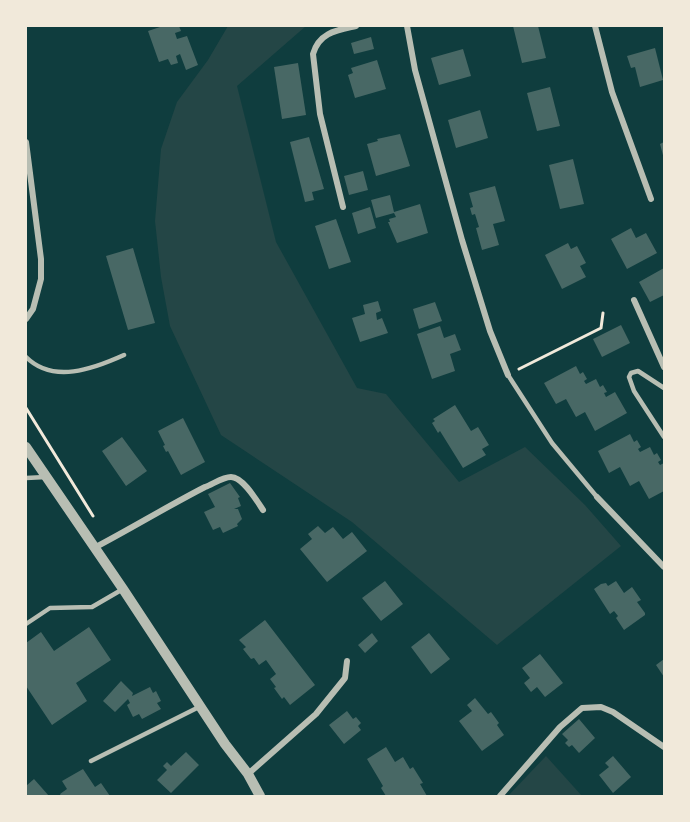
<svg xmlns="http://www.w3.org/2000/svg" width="690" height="822" font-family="Poppins,sans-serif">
<rect width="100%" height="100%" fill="#0f3d3e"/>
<path fill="#244646" d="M228 26H306L237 86 276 242 357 388 386 394 459 482 525 447 585 505 621 546 497 645 352 522 221 435 170 326 161 277 155 221 161 149 177 102 208 60Z
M546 756 582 796H508Z"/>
<path fill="#486865" d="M163 26H179L181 31 175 33 177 39 187 36 198 65 186 70 180 54 176 56 178 63 171 65 168 59 159 62 148 31Z
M513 26H538L546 58 522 63Z
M371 37 374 49 354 54 351 43Z
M655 48 663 80 640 87 635 67 631 68 627 56Z
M463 49 471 76 439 85 431 58Z
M377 60 386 89 355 98 348 75 353 73 351 68Z
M298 63 306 115 282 119 274 67Z
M550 87 560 126 537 131 527 93Z
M480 110 488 138 456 148 448 120Z
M400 134 410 166 376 176 367 144 378 141 377 139Z
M309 137 324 189 312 192 314 200 305 202 290 142Z
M664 142V159L660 144Z
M573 159 584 204 560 209 549 165Z
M363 171 368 190 349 195 344 176Z
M495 186 505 221 493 224 499 245 482 250 476 228 479 227 475 214 472 215 470 208 473 207 469 193Z
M390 195 394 212 420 204 428 233 397 243 388 222H390L389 219 396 217 394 213 376 218 371 200Z
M370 207 376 228 358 234 352 213Z
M336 219 351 262 329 269 315 226Z
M631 228 636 238 646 233 657 253 627 269 611 239Z
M568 243 571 249 577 246 586 263 580 266 586 277 562 289 545 255Z
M133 248 155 323 128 330 106 256Z
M664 268V295L650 302 639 282Z
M378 301 381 311 376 313 377 320 382 318 388 333 360 342 352 318 365 314 363 305Z
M435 302 442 321 419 329 413 309Z
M621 325 630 343 602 357 593 339Z
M440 326 444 338 455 334 461 350 450 354 455 371 432 379 417 334Z
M576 366 580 374 583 372 587 379 584 381 586 384 596 379 600 387 603 385 607 392 604 393 606 397 615 392 627 413 595 431 585 412 576 417 566 399 556 404 544 383Z
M455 405 471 431 478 427 489 445 482 449 486 455 463 468 440 431 438 433 432 423 435 421 433 419Z
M183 418 205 462 181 475 168 451 166 452 163 446 165 445 158 431Z
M630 434 634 442 637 440 641 447 638 449 640 452 650 447 654 455 657 453 661 460 658 462 660 465 664 463V491L649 499 639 481 630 486 620 467 609 473 598 451Z
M122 437 147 471 126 486 102 451Z
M230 483 240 497 238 498 241 506 234 509H238L242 519 237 524 238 526 223 533 220 527 213 530 204 512 215 507 208 494Z
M318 526 325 533 333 527 343 539 352 532 367 551 327 582 300 549 312 539 308 534Z
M385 581 403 604 381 621 362 598Z
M616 581 624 593 632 587 641 600 637 602 645 613V615L624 630 616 618 618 616 614 611 610 614 594 589 601 584 606 583 608 586Z
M265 620 315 685 290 705 284 697 282 699 274 688 276 687 270 679 276 674 266 660 259 665 254 658 251 659 243 649 246 647 239 640Z
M89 627 111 660 76 683 87 701 52 725 26 686V643L41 632 54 651Z
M372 633 378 641 365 653 358 645Z
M429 633 450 659 431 674 411 647Z
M540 654 563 683 545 697 537 687 531 692 524 683 530 678 522 668Z
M664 659V677L656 665Z
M121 681 133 693 132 696 150 687 153 693 156 691 161 701 157 703 161 709 142 719 139 714 133 717 127 705 130 703 128 699 115 712 103 701Z
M475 698 488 714 491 712 499 723 497 725 504 735 482 751 459 721 472 711 467 705Z
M347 711 353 719 356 717 361 723 358 726 361 730 344 744 329 725Z
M579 719 595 738 579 753 572 745 569 747 565 743 568 740 562 734Z
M386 747 395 762 403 757 410 769 413 767 423 783 420 784 427 796H386L381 788 383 786 367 759Z
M186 752 199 765 171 793 157 780 167 770 163 766 167 762 171 766Z
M613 756 631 777 613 793 599 775 609 767 605 763Z
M83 769 95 787 101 783 110 796H61L60 794 67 789 62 781Z
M34 779 49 796H26V786Z"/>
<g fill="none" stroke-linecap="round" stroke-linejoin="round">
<path stroke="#f1e9da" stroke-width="3" d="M519 369 601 328 603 313
M26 408 93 516"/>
<path stroke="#b8beb3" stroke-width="4.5" d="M26 357C53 384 93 369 124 355
M508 375 552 443 597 497
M664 388 638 371 631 373 629 377 634 391 664 437
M26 478 46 477
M26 624 50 608 92 607 123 589
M91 761 201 706"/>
<path stroke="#b8beb3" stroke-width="6" d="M407 26 415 70 462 240 490 331 508 375
M595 26 612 92 651 199
M26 142 41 259V279L33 309 26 319
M343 207 320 114 313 54C319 32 338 30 356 26
M634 300 664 367
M597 497 664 567
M94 548C132 528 168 506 205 487 213 484 223 477 231 477 243 477 257 501 263 510
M248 774 316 714 345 678 347 661
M500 796 560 727 582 708 601 707 613 712 664 747"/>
<path stroke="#b8beb3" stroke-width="10" d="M26 447 123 589 225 744 248 774 260 796"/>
</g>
<rect width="690" height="822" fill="none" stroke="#f1e9da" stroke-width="54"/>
</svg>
